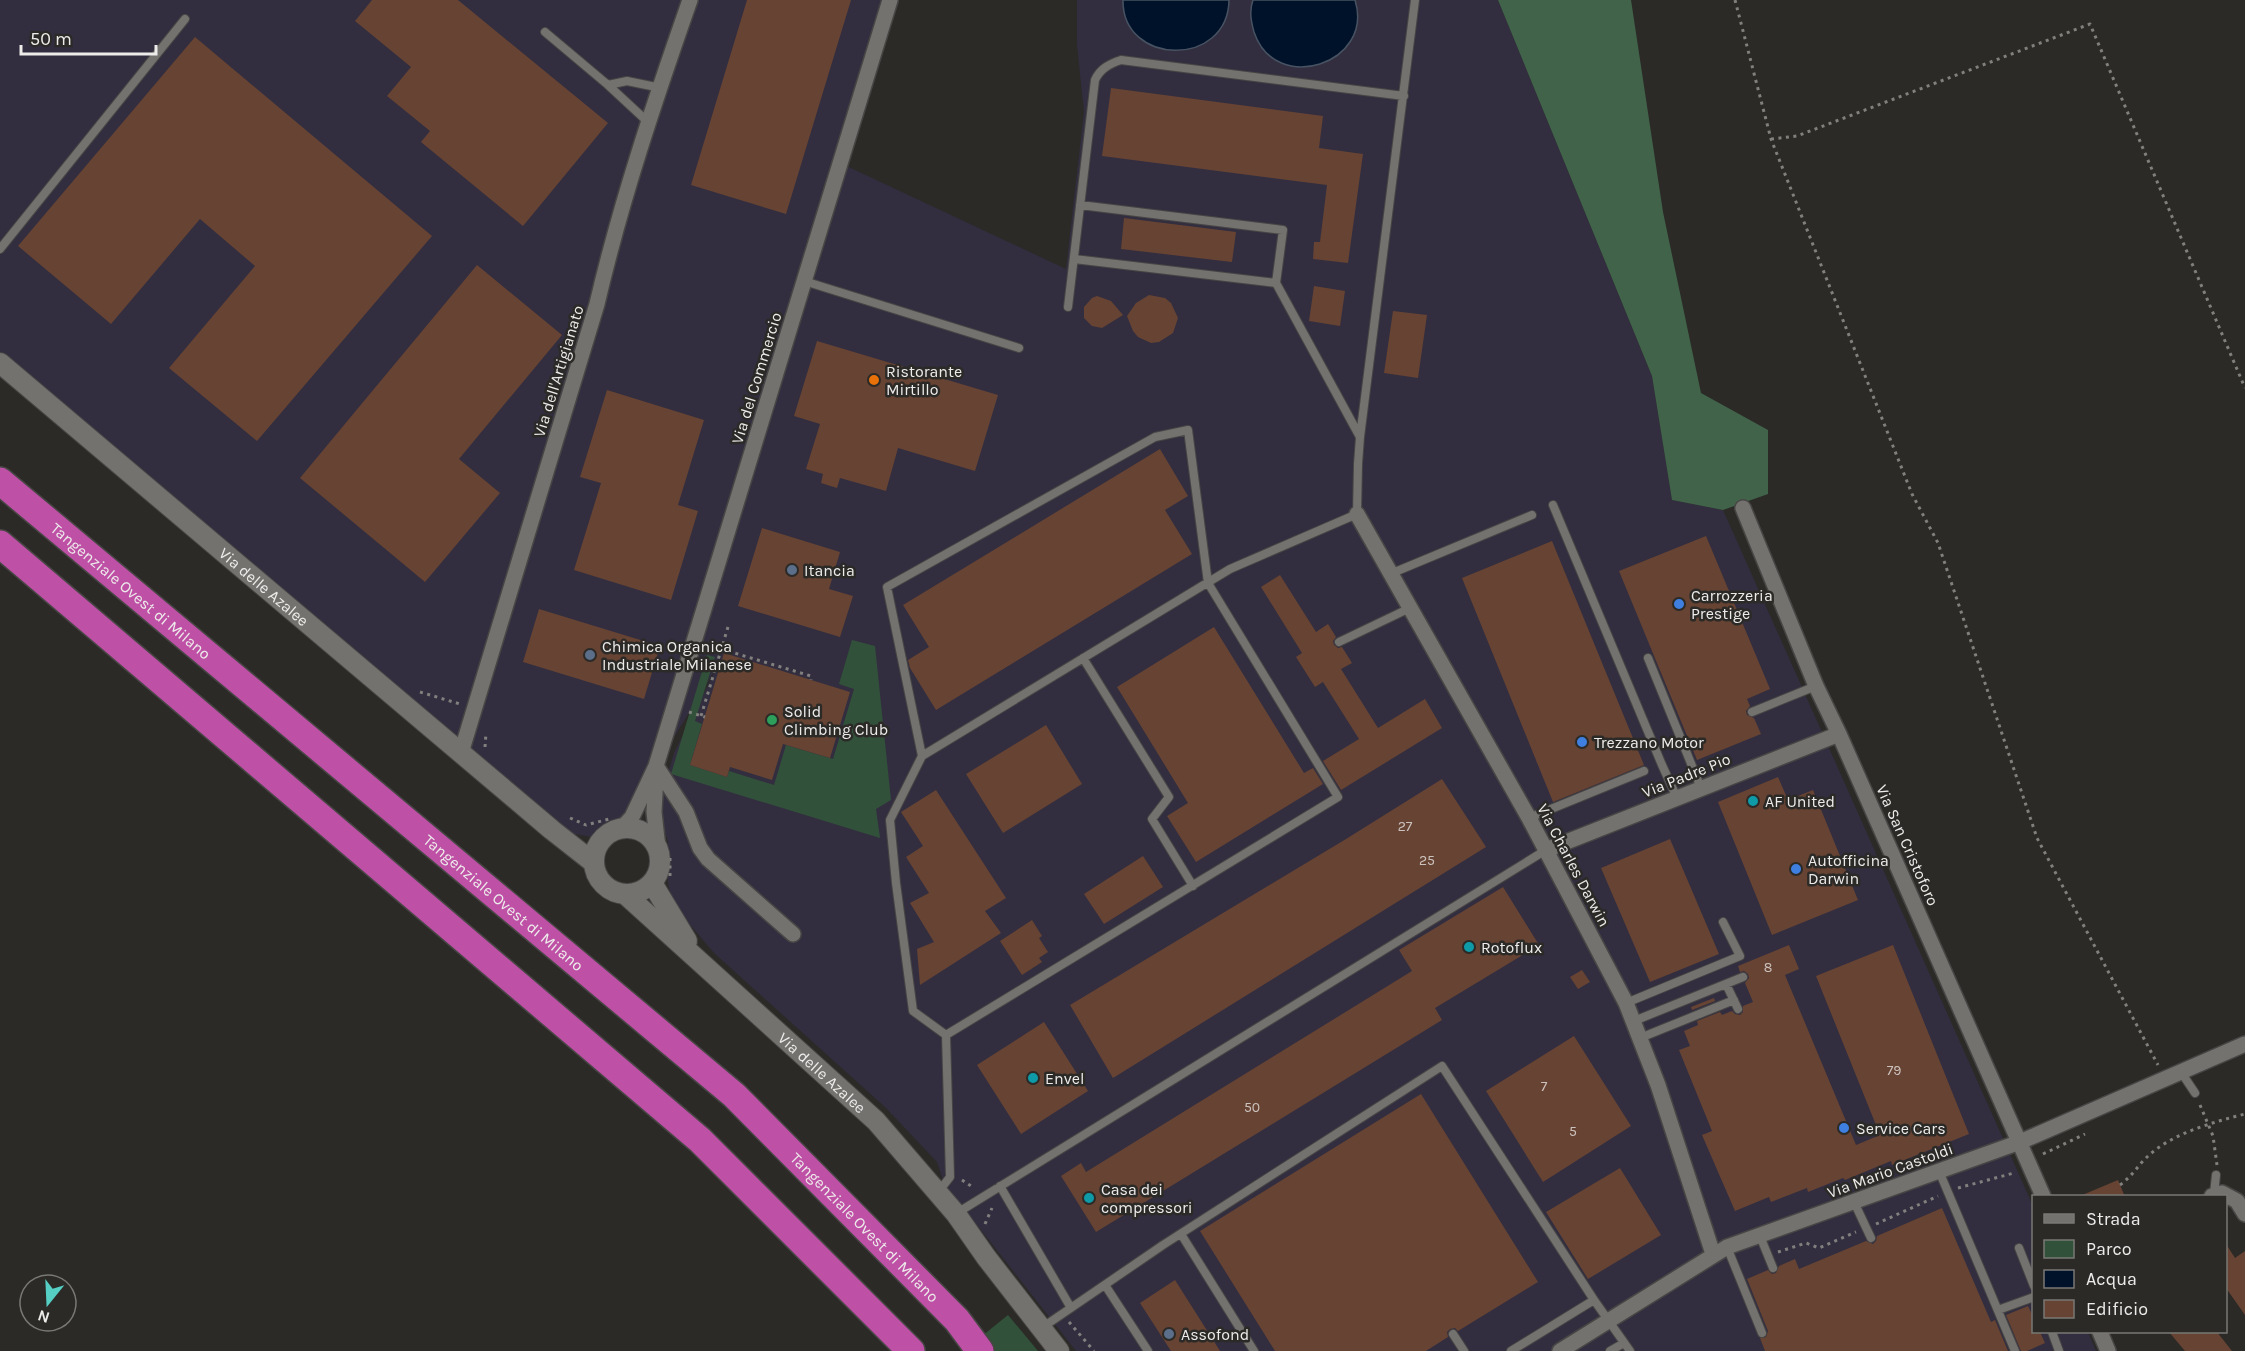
<svg xmlns="http://www.w3.org/2000/svg" width="2245" height="1351" font-family="Karla,sans-serif">
<rect width="100%" height="100%" fill="#2b2a27"/>
<path fill="#322e3f" d="M0 0H890L840 163 1066 269 1084 112 1077 45V0H1498L1652 376 1672 500 1723 510 2033 1206 2034 1332H2088L2096 1351H1076L944 1183 937 1162 885 1107 714 953 681 914 670 893 668 883V842L661 819 660 801 674 753 717 667 630 809 603 839 552 830 0 365Z"/>
<path fill="#32513a" d="M852 640 875 646 891 800 876 809 880 838 671 774 707 655 715 657 695 721 702 724 690 765 727 777 729 771 774 785 786 745 833 759 854 689 839 684Z
M1008 1315 1038 1351H994L982 1336Z"/>
<path fill="#41634a" d="M1498 0H1631L1663 212 1701 393 1768 430V494L1723 510 1672 500 1652 376Z"/>
<path fill="#001229" stroke="#475363" stroke-width="1.5" d="M1123 0H1229C1228 68 1122 66 1123 0Z
M1253 0H1355C1375 64 1275 96 1254 32 1251 21 1249 11 1253 0Z"/>
<path fill="#674333" d="M372 0H458L608 123 523 226 421 142 430 131 387 96 411 67 355 21Z
M747 0H851L786 214 691 185Z
M195 37 432 236 257 441 169 368 255 266 200 219 111 324 18 246Z
M1111 88 1323 116 1319 148 1363 154 1348 263 1313 259 1314 242H1320L1327 185 1102 156Z
M1124 218 1236 232 1232 262 1121 249Z
M477 265 562 335 459 459 500 493 425 582 300 478Z
M1314 286 1345 291 1340 326 1309 321Z
M1149 295 1165 298 1171 303 1178 318 1173 333 1159 342 1151 343 1138 337 1133 331 1127 316 1136 303Z
M1097 296 1111 301 1123 315 1102 328 1092 326 1084 318V307L1092 298Z
M1393 311 1427 315 1418 378 1384 373Z
M817 341 998 395 975 471 898 448 886 491 840 478 837 488 821 483 823 474 806 469 820 424 794 416Z
M607 390 704 420 678 505 698 511 671 600 574 570 601 483 580 477Z
M1160 449 1188 496 1165 510 1192 554 936 710 910 668 908 660 929 647 903 605Z
M762 528 840 552 829 589 853 596 840 637 738 606Z
M1706 536 1770 689 1747 699 1750 706 1746 711 1747 715 1754 718 1761 734 1697 760 1619 571Z
M1552 541 1644 765 1553 802 1462 578Z
M1280 575 1316 632 1328 624 1336 637 1333 641 1334 645 1338 648 1342 647 1352 663 1341 669 1378 728 1425 699 1442 728 1341 790 1323 761 1359 739 1323 682 1315 687 1296 657 1302 653 1261 587Z
M539 609 660 646 644 699 523 662Z
M1214 627 1304 773 1313 768 1323 784 1196 862 1167 816 1188 803 1117 687Z
M724 653 850 692 830 758 783 744 772 780 730 767 727 777 690 765Z
M1046 725 1082 784 1003 833 966 774Z
M1778 777 1788 800 1813 790 1858 900 1772 935 1718 802Z
M1442 779 1486 847 1113 1078 1070 1005 1346 839Z
M936 790 1006 898 985 911 1001 933 920 985 917 949 934 942 910 903 929 893 906 857 923 846 901 812Z
M1670 839 1719 954 1650 982 1601 868Z
M1143 856 1163 887 1104 924 1084 894Z
M1503 887 1539 945 1435 1008 1442 1020 1096 1232 1061 1176 1081 1163 1086 1172 1412 971 1399 950Z
M1032 920 1042 936 1039 938 1048 952 1039 958 1042 962 1022 975 1000 941Z
M1789 945 1799 969 1785 975 1856 1145 1880 1135 1816 976 1893 945 1969 1134 1892 1165 1891 1161 1845 1180 1843 1178 1808 1192 1807 1188 1771 1202 1769 1197 1735 1211 1702 1135 1712 1131 1679 1050 1690 1046 1684 1031 1698 1025 1697 1021 1720 1012 1722 1015 1732 1011 1735 1014 1740 1015 1743 1012V1006L1753 1002 1745 983 1749 978 1748 974 1744 971 1740 972 1738 966Z
M1582 970 1590 982 1578 989 1570 977Z
M1714 998 1715 1001 1692 1010 1691 1007Z
M1044 1022 1088 1091 1021 1134 977 1065Z
M1574 1036 1631 1126 1543 1182 1486 1091Z
M1421 1094 1538 1282 1458 1331 1455 1328 1450 1329 1447 1332 1448 1337 1426 1351H1275L1200 1231Z
M1620 1168 1661 1235 1588 1279 1546 1212Z
M2118 1180 2125 1197H2080V1196Z
M1942 1208 1991 1322 1995 1320 2008 1351H1765L1760 1338 1766 1337 1768 1331 1747 1279 1768 1270 1772 1274 1776 1273 1779 1266 1795 1259 1799 1269 1866 1241 1873 1244 1876 1241 1877 1236Z
M2226 1244 2235 1258 2245 1251V1315L2226 1288Z
M1175 1280 1220 1351H1171L1140 1303Z
M2028 1306 2034 1318V1332H2040L2045 1343 2027 1351H2021L2006 1315Z
M2169 1332H2217L2232 1351H2185Z"/>
<g fill="none" stroke-linecap="round" stroke-linejoin="round">
<g stroke="#484645" stroke-width="10">
<path id="service" d="M545 32 608 85
M649 123 608 85 627 81 661 88
M1080 205 1283 230 1276 283
M0 249 185 19
M1074 259 1276 283 1360 437
M804 281 1019 348
M1068 307 1095 80C1100 69 1109 64 1121 60L1404 96
M1553 505 1662 765 1677 798
M1390 574 1532 515
M1339 642 1410 608
M1083 658 1169 797 1152 819 1193 886
M1648 658 1701 788
M1752 712 1816 686
M922 756 890 820 896 883 913 1011 946 1035
M1529 818 1644 771
M1726 984 1738 1009
M1626 1003 1740 956 1723 922
M1634 1021 1743 977
M1640 1038 1734 1000
M2181 1072 2195 1093
M1939 1171 2015 1351
M1000 1186 1071 1308
M939 1191 950 1177 946 1035 1338 797 1208 583 1188 430 1155 437 887 587 922 756 1230 569 1357 514 1358 464 1360 437 1415 0
M2214 1194 2216 1175
M1854 1202 1871 1238
M957 1213 1546 850
M1181 1234 1254 1351
M1760 1236 1773 1268
M1727 1247 1762 1333
M2019 1248 2034 1286
M1105 1285 1148 1351
M1998 1310 2034 1297
M1043 1327 1163 1245 1442 1066 1594 1300 1630 1351
M2052 1332 2059 1351
M1453 1334 1464 1351
M1511 1351 1594 1300
M1610 1351 1624 1343"/>
</g>
<g stroke="#484645" stroke-width="18">
<path id="minor" d="M1743 508 1816 686 1839 734 2043 1196
M1357 514 1529 818 1626 1003 1658 1085 1713 1254
M461 753 597 304C621 201 655 100 690 0
M656 766 686 812 700 848 708 859 793 934
M656 775 654 812 658 848
M621 829 632 817 656 766 890 0
M1546 850 1839 734
M2212 1196 2222 1193 2237 1201 2245 1214
M2100 1332 2108 1351
M1560 1351 1727 1247 2020 1142 2245 1044"/>
</g>
<g stroke="#484645" stroke-width="22">
<g id="tertiary">
<path id="s1" d="M0 363 552 830 594 863"/>
<circle cx="627" cy="861" r="33"/>
<path d="M652 883 687 941"/>
<path id="s2" d="M625 894 876 1121 956 1214 986 1257 1059 1351"/>
</g>
</g>
<g stroke="#484645" stroke-width="30">
<g id="motorway">
<path id="s3" d="M0 481 734 1095 957 1320 980 1351"/>
<path d="M0 544 700 1140 911 1351"/>
</g>
</g>
<path stroke="#82807e" stroke-width="3" stroke-dasharray="3 4.5" stroke-linecap="butt" d="M1735 0 1771 139 1912 494 1938 543 2037 838 2158 1065
M1771 139 1797 136 2090 24 2245 388
M721 649 811 676V680
M420 692 460 704
M689 712 705 717
M701 716 728 627
M485 747 486 733
M570 818 586 825 609 819
M670 876V858
M2200 1105 2213 1136 2217 1165
M2043 1154 2085 1134
M962 1180 974 1188
M2120 1185C2131 1177 2137 1167 2146 1158 2170 1134 2213 1122 2245 1114
M1958 1188 2014 1173V1174
M985 1224 992 1208
M1876 1224 1938 1196
M1778 1252 1806 1243 1819 1248 1856 1232
M1069 1322 1094 1351"/>
<use href="#service" stroke="#74726f" stroke-width="8"/>
<use href="#minor" stroke="#74726f" stroke-width="15"/>
<use href="#tertiary" stroke="#74726f" stroke-width="20"/>
<use href="#motorway" stroke="#be50a6" stroke-width="27"/>
</g>
<circle fill="#e8710a" stroke="#2b2a27" stroke-width="2" cx="874" cy="380" r="6"/>
<g fill="#5c6f8a" stroke="#2b2a27" stroke-width="2">
<circle cx="792" cy="570" r="6"/>
<circle cx="590" cy="655" r="6"/>
<circle cx="1169" cy="1334" r="6"/>
</g>
<g fill="#3f7fe0" stroke="#2b2a27" stroke-width="2">
<circle cx="1679" cy="604" r="6"/>
<circle cx="1582" cy="742" r="6"/>
<circle cx="1796" cy="869" r="6"/>
<circle cx="1844" cy="1128" r="6"/>
</g>
<circle fill="#2e9e5b" stroke="#2b2a27" stroke-width="2" cx="772" cy="720" r="6"/>
<g fill="#0f9aa8" stroke="#2b2a27" stroke-width="2">
<circle cx="1753" cy="801" r="6"/>
<circle cx="1469" cy="947" r="6"/>
<circle cx="1033" cy="1078" r="6"/>
<circle cx="1089" cy="1198" r="6"/>
</g>
<g text-anchor="middle" stroke-width="5" stroke-linejoin="round" paint-order="stroke">
<g font-size="14" fill="#ccc2bd">
<text x="1405" y="831">27</text>
<text x="1427" y="865">25</text>
<text x="1768" y="972">8</text>
<text x="1894" y="1075">79</text>
<text x="1544" y="1091">7</text>
<text x="1252" y="1112">50</text>
<text x="1573" y="1136">5</text>
</g>
<g font-size="16" fill="#eeeceb" stroke="#2b2a27">
<text transform="translate(558 371) rotate(-73)" y="6">Via dell'Artigianato</text>
<text transform="translate(756 378) rotate(-73)" y="6">Via del Commercio</text>
<text dy="6" stroke="none"><textPath href="#s1" startOffset="346">Via delle Azalee</textPath></text>
<text dy="6" stroke="none"><textPath href="#s3" startOffset="171">Tangenziale Ovest di Milano</textPath></text>
<text transform="translate(1686 775) rotate(-22)" y="6">Via Padre Pio</text>
<text transform="translate(1908 845) rotate(66)" y="6">Via San Cristoforo</text>
<text transform="translate(1574 865) rotate(62)" y="6">Via Charles Darwin</text>
<text dy="6" stroke="none"><textPath href="#s3" startOffset="657">Tangenziale Ovest di Milano</textPath></text>
<text dy="6" stroke="none"><textPath href="#s2" startOffset="266">Via delle Azalee</textPath></text>
<text transform="translate(1890 1170) rotate(-20)" y="6">Via Mario Castoldi</text>
<text dy="6" stroke="none"><textPath href="#s3" startOffset="1143">Tangenziale Ovest di Milano</textPath></text>
</g>
<g font-size="16" fill="#eeeceb" stroke="#2b2a27" text-anchor="start">
<text x="886" y="377">Ristorante<tspan x="886" dy="18">Mirtillo</tspan></text>
<text x="804" y="576">Itancia</text>
<text x="1691" y="601">Carrozzeria<tspan x="1691" dy="18">Prestige</tspan></text>
<text x="602" y="652">Chimica Organica<tspan x="602" dy="18">Industriale Milanese</tspan></text>
<text x="784" y="717">Solid<tspan x="784" dy="18">Climbing Club</tspan></text>
<text x="1594" y="748">Trezzano Motor</text>
<text x="1765" y="807">AF United</text>
<text x="1808" y="866">Autofficina<tspan x="1808" dy="18">Darwin</tspan></text>
<text x="1481" y="953">Rotoflux</text>
<text x="1045" y="1084">Envel</text>
<text x="1856" y="1134">Service Cars</text>
<text x="1101" y="1195">Casa dei<tspan x="1101" dy="18">compressori</tspan></text>
<text x="1181" y="1340">Assofond</text>
</g>
</g>
<rect x="2032" y="1195" width="195" height="138" fill="#2b2a27" stroke="#797875" stroke-width="1.5"/>
<rect x="2044" y="1214" width="30" height="9" fill="#74726f" stroke="#797875" stroke-width="1.5"/>
<text x="2086" y="1225" font-size="18" fill="#eeeceb">Strada</text>
<rect x="2044" y="1240" width="30" height="18" fill="#32513a" stroke="#797875" stroke-width="1.5"/>
<text x="2086" y="1255" font-size="18" fill="#eeeceb">Parco</text>
<rect x="2044" y="1270" width="30" height="18" fill="#001229" stroke="#797875" stroke-width="1.5"/>
<text x="2086" y="1285" font-size="18" fill="#eeeceb">Acqua</text>
<rect x="2044" y="1300" width="30" height="18" fill="#674333" stroke="#797875" stroke-width="1.5"/>
<text x="2086" y="1315" font-size="18" fill="#eeeceb">Edificio</text>
<g transform="translate(48 1303) rotate(198)"><circle r="28" fill="#2b2a27" stroke="#797875" stroke-width="1.5"/>
<path d="M0-4.5L10 22L0 15L-10 22Z" fill="#55cec4"/>
<text y="-9" font-size="16" font-weight="bold" text-anchor="middle" fill="#eeeceb">N</text>
</g>
<path d="M21 45v9h135v-9" fill="none" stroke="#eeeceb" stroke-width="3"/>
<text x="30" y="45" font-size="18" fill="#eeeceb" stroke="#2b2a27" stroke-width="4.5" paint-order="stroke">50 m</text>
</svg>
